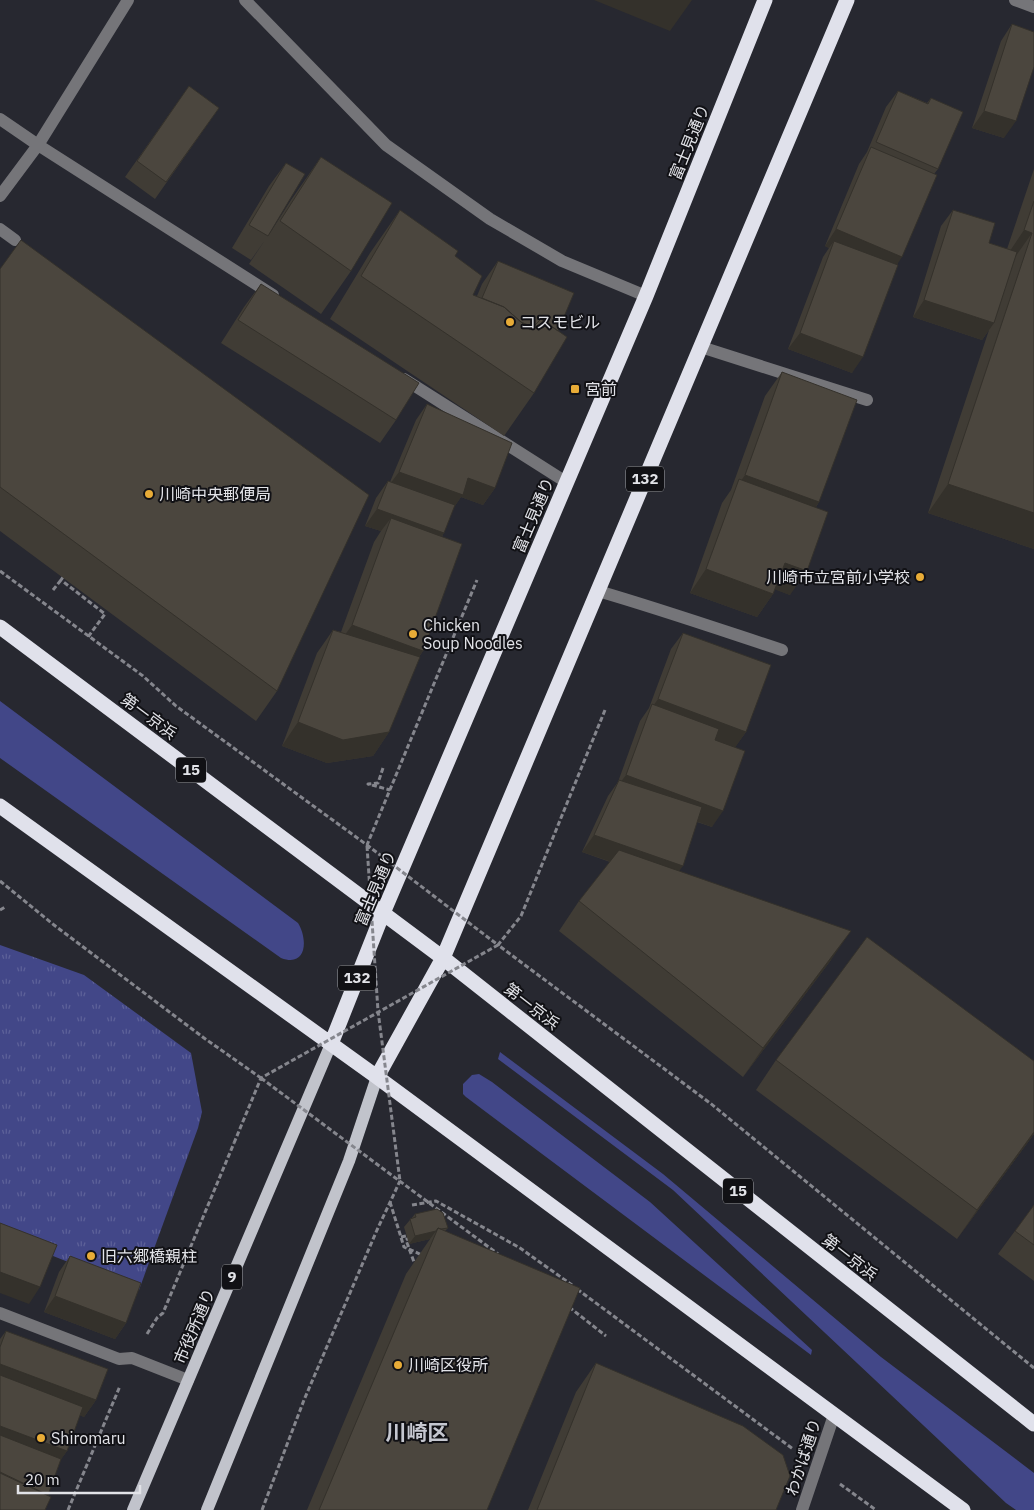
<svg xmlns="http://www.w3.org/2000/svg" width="1034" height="1510" font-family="'IBM Plex Sans','Noto Sans JP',sans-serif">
<defs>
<pattern id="park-tufts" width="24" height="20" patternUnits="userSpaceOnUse" patternTransform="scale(1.25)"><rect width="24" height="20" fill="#424788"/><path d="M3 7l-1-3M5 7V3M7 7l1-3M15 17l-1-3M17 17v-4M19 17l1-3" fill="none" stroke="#5d6199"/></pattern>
</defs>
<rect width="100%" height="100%" fill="#272830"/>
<path fill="#424788" d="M0 701 298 923C308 939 307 968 281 958L0 758Z
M500 1052 663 1174 881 1357 1034 1473V1510H1016L1006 1503 673 1190 498 1059Z
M479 1074 492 1082 650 1202 812 1350 811 1355 466 1097 463 1094V1084L472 1075Z"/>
<path fill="url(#park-tufts)" d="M0 945 84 975 191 1053 202 1112 198 1128 139 1290 0 1235Z"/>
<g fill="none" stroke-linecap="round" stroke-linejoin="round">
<path stroke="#85868d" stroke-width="3" stroke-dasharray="5 2.5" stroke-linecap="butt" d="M0 571 143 676 176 706 367 845 477 580
M63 577 61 580 105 614 88 637
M53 590 61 580
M605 710 521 916 498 945 710 1103 1034 1368
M383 768 378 783 368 784 390 790
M0 881 54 925 204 1038 261 1078
M0 910 5 907
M412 1205 436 1201 520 1248 572 1285
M448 1217 498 1254
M401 1237 410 1235
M410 1237 406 1240 414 1262 416 1263
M577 1289 793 1449
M569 1307 606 1336
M147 1334 157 1318 163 1313 234 1143
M840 1484 876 1510
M68 1510 120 1386
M262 1510 304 1400 377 1230 400 1181"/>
<path stroke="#757579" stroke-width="12" d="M245 0 386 145 490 219 562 261 646 296
M1015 0 1034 7
M0 119 38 145 273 295
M0 196 38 145 128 0
M0 229 15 240
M701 347 867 400
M404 379 566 482
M598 591C660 609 721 630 782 650
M0 1313 119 1359 132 1358 188 1380
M802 1510 834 1415"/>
<path stroke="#c1c3cb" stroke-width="12" d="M133 1510 331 1044
M207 1510 349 1161 377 1077"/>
<path stroke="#e0e1eb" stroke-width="15" d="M0 627 443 958 1034 1424
M0 806 377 1077 963 1510
M331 1044 383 913 646 296 765 0
M377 1077 443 958 847 0"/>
<path stroke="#85868d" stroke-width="3" stroke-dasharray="5 2.5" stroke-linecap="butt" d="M367 846 378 1011 400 1181
M261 1078 448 1217
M234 1143 261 1078 498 945 367 845
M390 1202 404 1247 422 1255"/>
</g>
<path fill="#403c35" d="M1012 24 1004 138 972 128 1001 41Z
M189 86 219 108 155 199 125 177Z
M898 91 927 103 931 98 938 169 934 174 897 265 852 373 788 349 823 257 829 248 825 246 859 164 867 152 886 107Z
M321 157 351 271 321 314 249 264 265 240 251 260 232 248 269 186 286 163 270 233 291 200Z
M1034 169V549L928 513 989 330 982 340 913 317 941 226 953 210 989 243 1007 249Z
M400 210 455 256 473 295 477 296 482 284 498 261 558 331 534 393 504 436 330 319 370 253Z
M0 269 277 691 256 721 0 531Z
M261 284 396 420 380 443 221 343 244 307Z
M782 372 819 502 816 507 790 595 775 589 773 594 757 617 690 593 722 503 731 490 765 396Z
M427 404 495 488 483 505 461 497 454 507 442 537 423 651 419 657 389 732 373 756 327 763 282 746 317 653 333 630 341 632 374 542 381 531 365 526 376 498 388 481 390 482 416 420Z
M683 633 746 732 735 747 712 827 697 822 679 871 831 960 743 1077 559 931 579 901 610 862 582 852 608 796 618 782 640 721 649 708 671 649Z
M776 1060 1034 1134 957 1239 756 1090Z
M1034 1205V1281L998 1254Z
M415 1214 448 1228 445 1231 487 1510H307L406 1274 430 1239 409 1244 404 1227Z
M70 1256 126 1323 115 1339 44 1312 59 1272Z
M6 1331 96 1400 84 1417 80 1415 67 1451 61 1459 48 1495 0 1510V1339Z
M596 1363 776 1510H528L576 1392Z"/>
<path fill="#34312b" d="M594 0H692L670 31Z
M984 111 1016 121 1004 138 972 128Z
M836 229 902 257 891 274 834 241 829 248 825 246Z
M1024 230 1032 233 1011 263 1004 260Z
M924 300 994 323 982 340 913 317Z
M479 304 556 337 463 328Z
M800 333 863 357 852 373 788 349Z
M399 472 468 478 495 488 483 505 461 497 451 512 387 488Z
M745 475 819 502 803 526 736 488Z
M948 484 1034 513V549L928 513Z
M377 509 444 533 433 550 391 518 381 531 365 526Z
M785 563 807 571 790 595 768 587Z
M706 569 773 594 757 617 690 593Z
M352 625 423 651 406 675 335 649Z
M658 699 746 732 734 749 649 712Z
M298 722 389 732 373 756 327 763 282 746Z
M626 775 723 811 712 827 614 791Z
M594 835 683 866 671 882 582 852Z
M851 931 831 960 743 1077 763 1048Z
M1034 1132V1134L957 1239 977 1210Z
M436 1231 430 1239 409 1244 415 1236Z
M0 1272 40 1287 29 1304 0 1293Z
M55 1296 126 1323 115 1339 44 1312Z
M0 1364 96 1400 84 1417 0 1385Z
M0 1426 67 1451 55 1468 0 1447Z"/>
<path fill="#4b463e" stroke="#34312b" d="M1012 24 1034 32V67L1016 121 984 111Z
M189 86 219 108 166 182 137 161Z
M898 91 928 104 931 98 963 112 938 169 876 142Z
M871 147 937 175 902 257 836 229Z
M321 157 392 203 351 271 280 221Z
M286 163 305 174 268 236 249 225Z
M1034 201V513L948 484 1032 233 1024 230Z
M400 210 458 251 455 256 482 276 473 295 504 307 530 330 541 319 567 337 534 393 361 276Z
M953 210 995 223 989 243 1017 252 994 323 924 300Z
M21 240 369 495 277 691 0 487V269Z
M834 241 898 265 863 357 800 333Z
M498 261 574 293 558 331 541 319 533 327 521 322 504 307 482 298Z
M261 284 419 383 396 420 238 320Z
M782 372 857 400 819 502 745 475Z
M427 404 512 443 495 488 468 478 463 495 399 472Z
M739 479 828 512 807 571 785 563 773 594 706 569Z
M388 481 455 505 444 533 377 509Z
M391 518 462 544 423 651 352 625Z
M333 630 420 657 389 732 343 740 298 722Z
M683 633 771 665 746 732 658 699Z
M652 704 719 729 715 740 745 751 723 811 626 775Z
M619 780 702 807 683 866 594 835Z
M619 850 851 931 763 1048 579 901Z
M867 937 1034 1061V1132L977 1210 776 1060Z
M1034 1205V1245L1015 1231Z
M437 1209 443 1213 448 1228 441 1229 438 1228 436 1231 415 1236 410 1219 416 1217 415 1214Z
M0 1223 57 1245 40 1287 0 1272Z
M438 1228 580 1288 487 1510H319Z
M70 1256 141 1283 126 1323 55 1296Z
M6 1331 108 1369 96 1400 0 1364V1347Z
M596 1363 743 1426 783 1455 790 1476 776 1510H537Z
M0 1375 83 1407 67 1451 0 1426Z
M0 1435 61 1459 48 1495 0 1472Z
M0 1473 51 1497 45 1510H0Z"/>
<g fill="#e8ac37" stroke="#111115" stroke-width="2">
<circle cx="510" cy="322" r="5"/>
<rect x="570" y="384" width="10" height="10" rx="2.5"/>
<circle cx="149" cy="494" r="5"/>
<circle cx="920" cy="577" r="5"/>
<circle cx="413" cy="634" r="5"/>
<circle cx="91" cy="1256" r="5"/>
<circle cx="398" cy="1365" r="5"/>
<circle cx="41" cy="1438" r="5"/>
</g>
<g text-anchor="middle" stroke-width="4" stroke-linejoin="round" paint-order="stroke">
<g fill="#111115" stroke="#a3a4a9" stroke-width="1">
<rect x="626" y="466.5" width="38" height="25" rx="4"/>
<rect x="176" y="757.5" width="30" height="25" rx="4"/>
<rect x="338" y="965.5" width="38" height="25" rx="4"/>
<rect x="723" y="1178.5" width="30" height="25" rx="4"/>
<rect x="222" y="1264.5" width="20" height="25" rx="4"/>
</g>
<g font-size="15" font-weight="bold" fill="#e2e3e8">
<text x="645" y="484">132</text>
<text x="191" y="775">15</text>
<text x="357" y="983">132</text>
<text x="738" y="1196">15</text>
<text x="232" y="1282">9</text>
</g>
<g font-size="16" fill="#e2e3e8" stroke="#111115">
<text transform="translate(689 142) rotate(-68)" y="6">富士見通り</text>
<text transform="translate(533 515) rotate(-67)" y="6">富士見通り</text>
<text transform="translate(149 716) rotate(37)" y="6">第一京浜</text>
<text transform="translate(375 888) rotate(-67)" y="6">富士見通り</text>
<text transform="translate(532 1006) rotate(38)" y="6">第一京浜</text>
<text transform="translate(850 1257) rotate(38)" y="6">第一京浜</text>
<text transform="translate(194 1326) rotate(-67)" y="6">市役所通り</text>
<text transform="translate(803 1457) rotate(-72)" y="6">わかば通り</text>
</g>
<g font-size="16" fill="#e2e3e8" stroke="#111115" text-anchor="start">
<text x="520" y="328">コスモビル</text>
<text x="585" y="395">宮前</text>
<text x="159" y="500">川崎中央郵便局</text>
<text x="910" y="583" text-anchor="end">川崎市立宮前小学校</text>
<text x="423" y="631">Chicken<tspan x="423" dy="18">Soup Noodles</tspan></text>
<text x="101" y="1262">旧六郷橋親柱</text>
<text x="408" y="1371">川崎区役所</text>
<text x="51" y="1444">Shiromaru</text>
</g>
<g font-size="21" font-weight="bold" fill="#c5c7d0" stroke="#111115">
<text x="417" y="1440">川崎区</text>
</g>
</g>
<path d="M18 1485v8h122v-8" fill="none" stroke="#e2e3e8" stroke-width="2.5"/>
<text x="25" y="1485" font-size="15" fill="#e2e3e8" stroke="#111115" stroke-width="4" paint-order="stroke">20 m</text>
</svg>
